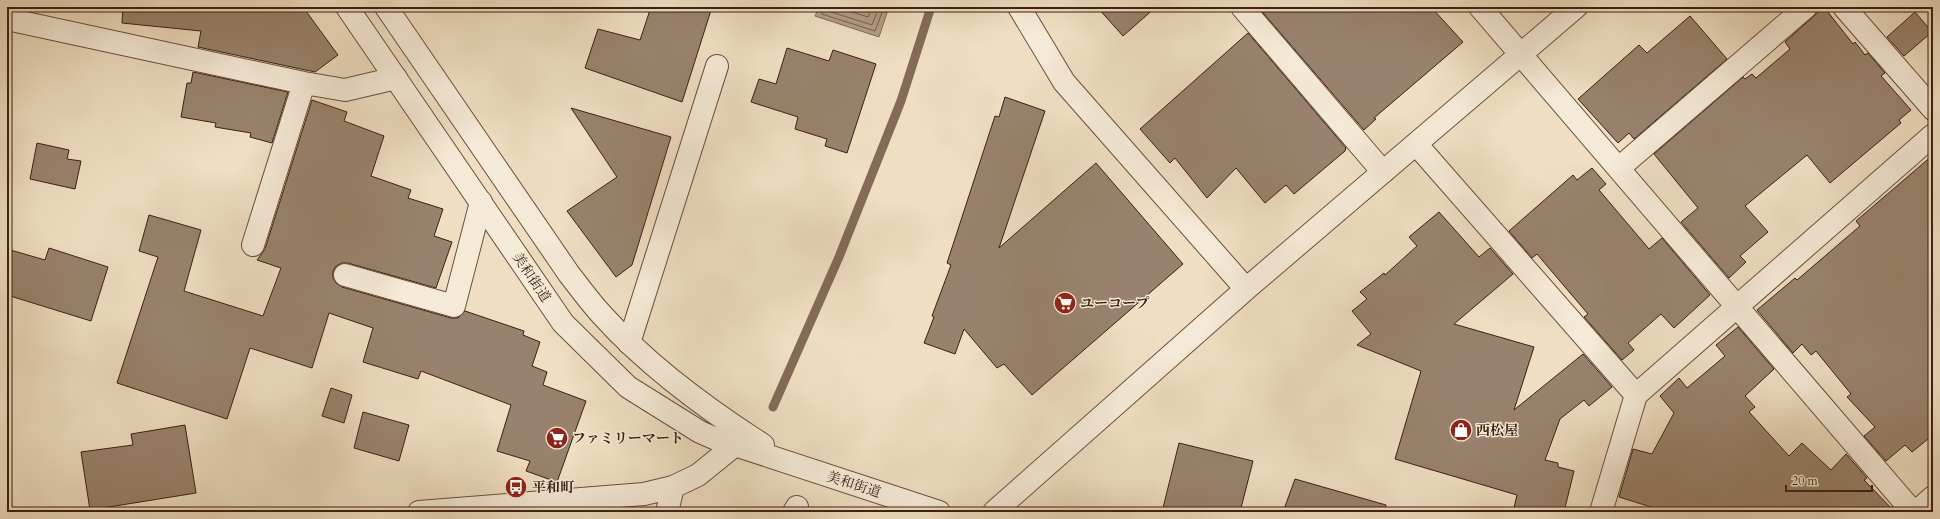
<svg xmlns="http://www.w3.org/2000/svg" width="1940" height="519" font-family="Cardo,'Noto Serif JP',serif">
<rect width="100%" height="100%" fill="#efdec2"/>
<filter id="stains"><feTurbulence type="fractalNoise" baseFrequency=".005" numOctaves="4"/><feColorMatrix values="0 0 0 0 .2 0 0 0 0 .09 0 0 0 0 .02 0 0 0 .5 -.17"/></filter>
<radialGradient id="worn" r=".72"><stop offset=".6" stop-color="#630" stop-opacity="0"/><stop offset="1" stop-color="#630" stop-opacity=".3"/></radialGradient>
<path fill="#b29d86" stroke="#836b57" d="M819 7H889L879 37 815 16Z"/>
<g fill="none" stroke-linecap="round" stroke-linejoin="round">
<path stroke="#775e4c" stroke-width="1" d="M822 7V14L875 31 884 7
M827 7 828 11 872 25 879 7
M836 7 868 17 873 7"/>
<path stroke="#836b57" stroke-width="9" d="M773 407 839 257 901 101 931 7"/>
</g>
<path fill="#99826d" stroke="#3c1f11" d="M123 7H303L338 55 315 72 198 47 201 31 122 23Z
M651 7H712L682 102 585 68 598 29 640 40Z
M1097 7H1156L1123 36Z
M1258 7H1431L1463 42 1374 118 1376 119 1364 130Z
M1824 7 1853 44 1855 42 1865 55 1868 53 1885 73 1881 76 1911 110 1899 120 1901 123 1830 183 1807 155 1745 206 1768 232 1740 256 1746 262 1729 278 1681 222 1698 208 1654 154 1743 77 1745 79 1752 74 1756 78 1790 49 1785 42Z
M1915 12 1932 32 1904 56 1887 37Z
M1690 16 1727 59 1634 139 1629 133 1618 143 1578 99 1639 45 1647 53Z
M1248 33 1346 148 1345 151 1294 194 1286 185 1265 203 1236 168 1207 198 1175 158 1170 163 1140 129Z
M787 48 829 61 833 50 876 64 847 153 825 146 827 139 795 129 798 117 751 102 759 79 776 84Z
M193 72 288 92 272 143 250 137 251 133 215 127 216 123 181 117 187 83H191Z
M1005 97 1045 111 999 248 1096 163 1183 264 1032 395 1004 364 997 368 964 329 955 354 924 343 934 317 932 316 951 265 947 263 995 116 999 117Z
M312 100 347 112 344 121 384 136 371 176 411 190 408 198 443 209 434 236 452 242 436 288 348 263H342L336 266 333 271V278L336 283 342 287 451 318H458L465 311 524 331 523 335 540 342 532 366 547 372 543 385 586 401 557 482 526 471 530 461 497 451 511 405 421 371 418 379 363 362 373 328 329 313 312 368 250 348 227 419 117 383 158 257 139 251 149 215 201 230 184 291 263 316 281 268 257 260 265 249Z
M571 108 671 137 632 265 616 277 567 211 617 177Z
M37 143 69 150 67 159 81 161 75 189 30 179Z
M1933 155V435L1912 452 1905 445 1886 461 1864 436 1875 427 1847 397 1851 394 1816 351 1811 355 1802 344 1793 353 1757 310 1795 278 1797 280 1860 226 1856 221Z
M1592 168 1606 184 1599 190 1649 249 1662 238 1710 295 1674 328 1661 314 1628 343 1634 350 1622 360 1584 317 1588 314 1537 254 1532 258 1509 231 1573 175 1577 180Z
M1439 212 1479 257 1490 248 1513 274 1454 324 1534 347 1514 410 1583 354 1612 387 1589 406 1584 400 1560 419 1545 460 1558 463V467L1574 471 1564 512H1513L1517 495 1395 459 1421 371 1357 345 1371 334 1352 311 1367 299 1360 292 1384 273 1385 275 1417 246 1409 237Z
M49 248 108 267 91 321 7 295V249L45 260Z
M1738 327 1774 369 1745 396 1755 407 1749 412 1789 456 1802 443 1831 470 1846 454 1867 478 1864 480 1895 512H1667L1619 497 1633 449 1652 454 1674 413 1660 396 1679 378 1687 388 1725 356 1716 345Z
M331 388 352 395 344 423 322 416Z
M363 412 409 425 399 461 354 448Z
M185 425 196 493 90 510 81 452 133 445 131 434Z
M1179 443 1253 461 1240 512H1162Z
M1295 479 1386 505 1385 512H1283Z"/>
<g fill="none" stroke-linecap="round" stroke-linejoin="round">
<g stroke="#694f3d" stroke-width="24">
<path id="minor" d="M1242 7 1383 172
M1480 7 1913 512
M1844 7 1933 109
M7 19 304 83 345 90 396 78
M1416 144 1636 395
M1619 168 1806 7
M253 245 304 83
M345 275 454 306 481 202
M629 343 717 66
M419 512 644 494 673 487 698 475 735 445
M667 512 673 487
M794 512 797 507
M1601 512 1636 395 1933 135
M1916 512 1933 497"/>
</g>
<g stroke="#694f3d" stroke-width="24">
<path id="tertiary" d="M347 7 563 323 628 387 700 432 723 442 735 445 939 512
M386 7 569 274C580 288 590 302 602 315 648 366 705 408 763 445
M1246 289 1576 7
M994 512 1246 289 1064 82 1019 7"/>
</g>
<use href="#minor" stroke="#f5ead7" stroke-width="22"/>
<use href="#tertiary" stroke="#f5ead7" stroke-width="22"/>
</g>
<defs>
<g id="supermarket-disc" transform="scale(1.15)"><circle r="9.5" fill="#8f2418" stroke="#f5ead7"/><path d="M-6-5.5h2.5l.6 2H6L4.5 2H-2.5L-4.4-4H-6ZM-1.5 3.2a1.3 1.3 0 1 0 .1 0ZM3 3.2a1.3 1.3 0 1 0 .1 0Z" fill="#fff"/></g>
<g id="shop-disc" transform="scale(1.15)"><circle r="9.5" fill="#8f2418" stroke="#f5ead7"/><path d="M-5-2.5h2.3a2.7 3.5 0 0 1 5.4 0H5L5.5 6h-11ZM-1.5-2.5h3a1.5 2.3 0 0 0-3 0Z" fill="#fff"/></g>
<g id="bus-disc" transform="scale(1.15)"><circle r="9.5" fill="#8f2418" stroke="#f5ead7"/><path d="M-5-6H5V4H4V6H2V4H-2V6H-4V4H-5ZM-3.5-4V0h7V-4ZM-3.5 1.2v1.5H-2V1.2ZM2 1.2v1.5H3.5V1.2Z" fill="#fff"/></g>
</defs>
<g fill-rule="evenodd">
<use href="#supermarket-disc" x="1065" y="303"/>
<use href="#shop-disc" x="1461" y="430"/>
<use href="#supermarket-disc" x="557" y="438"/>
<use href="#bus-disc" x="516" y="487"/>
</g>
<g text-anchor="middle" stroke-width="3" stroke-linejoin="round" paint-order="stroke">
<g font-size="14" fill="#3c1f11" stroke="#f5ead7">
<text transform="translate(532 277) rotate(56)" y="5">美和街道</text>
<text transform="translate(854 484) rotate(18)" y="5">美和街道</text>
</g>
<g font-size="14" font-weight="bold" fill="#3c1f11" stroke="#f5ead7" text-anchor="start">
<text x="1080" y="308">ユーコープ</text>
<text x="1476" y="435">西松屋</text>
<text x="572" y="443">ファミリーマート</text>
<text x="532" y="492">平和町</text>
</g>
</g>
<rect width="1940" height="519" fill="none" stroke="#efdec2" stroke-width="24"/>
<rect x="8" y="8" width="1924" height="503" fill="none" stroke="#3c1f11" stroke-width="2"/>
<rect x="12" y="12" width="1916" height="495" fill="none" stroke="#3c1f11"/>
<path d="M1786 485v6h86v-6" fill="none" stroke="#3c1f11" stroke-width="2"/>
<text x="1792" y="485" font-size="12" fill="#3c1f11" stroke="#f5ead7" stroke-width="3" paint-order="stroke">20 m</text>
<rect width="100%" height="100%" filter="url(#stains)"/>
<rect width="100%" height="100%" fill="url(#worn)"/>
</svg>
